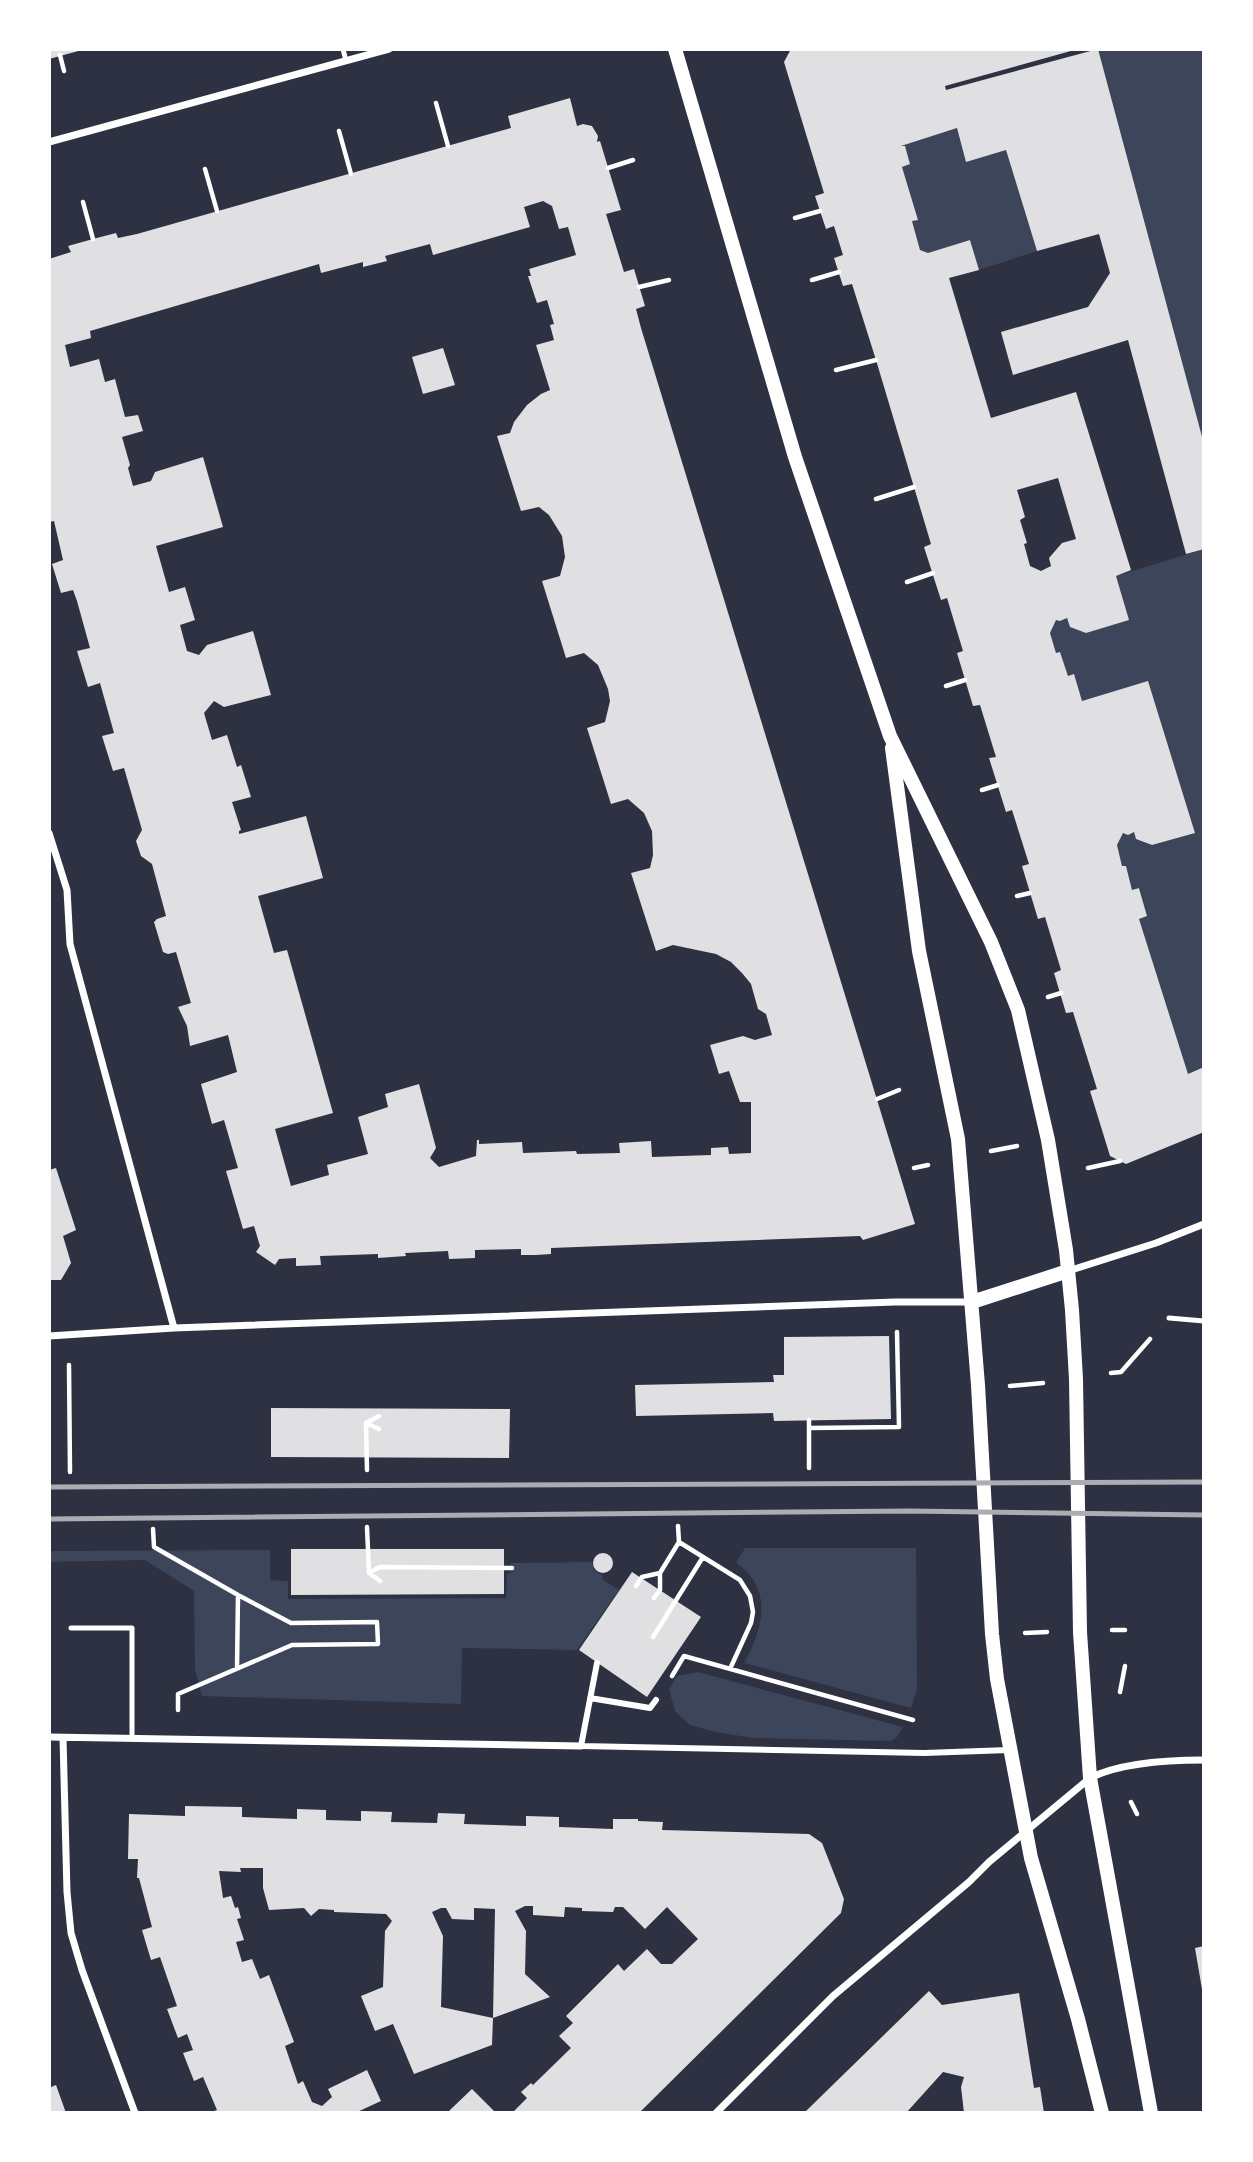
<svg xmlns="http://www.w3.org/2000/svg" width="1253" height="2162" font-family="'Fira Sans Condensed',sans-serif">
<rect width="100%" height="100%" fill="#2d3142"/>
<path fill="#3c4559" d="M1098 49H1204V444Z
M957 128 967 161 1006 150 1037 251 979 270 970 240 928 253 920 250 912 221 918 219 902 167 910 164 905 146H901Z
M1204 549V1067L1188 1074 1139 919 1147 916 1140 888 1132 890 1126 866H1122L1117 845 1123 833 1128 835 1134 832 1136 839 1152 845 1195 833 1148 682 1082 701 1074 675 1068 676 1060 652 1056 653 1050 633 1056 620 1060 621 1067 618 1070 627 1086 633 1128 620 1116 576Z
M745 1548H916L917 1690 911 1708 744 1663C763 1629 774 1588 736 1563Z
M270 1550V1580L288 1581V1599L506 1598 507 1574 511 1573V1563L592 1562 594 1570 602 1575 603 1580 619 1590 577 1650 462 1648 461 1704 202 1696 195 1669 194 1591 145 1560 49 1562V1551Z
M698 1672 903 1727 897 1737 891 1741 753 1738 716 1732 690 1725 675 1711 669 1689 677 1676Z"/>
<path fill="#e0e0e3" fill-rule="evenodd" d="M49 49H81L82 50 49 59Z
M791 49H1078L945 86 946 90 1098 49 1204 444V549L1186 554 1128 340 1013 375 1001 332 1088 307 1110 273 1099 234 1037 251 1006 150 966 162 957 128 901 146H905L910 164 902 167 918 220 912 221 920 250 928 253 970 240 979 270 949 278 991 418 1076 392 1131 570 1116 576 1129 620 1086 633 1070 627 1067 618 1060 621 1056 620 1050 633 1056 653 1060 652 1068 676 1074 674 1082 701 1148 681 1195 833 1152 845 1136 839 1134 832 1128 835 1123 833 1117 845 1122 866H1126L1132 890 1139 888 1147 916 1139 919 1188 1074 1204 1067V1132L1126 1164 1110 1156 1090 1091 1097 1089 1073 1012 1066 1013 1054 973 1061 970 1045 917 1038 919 1022 866 1029 864 1012 810 1006 812 989 758 996 757 980 705 973 706 957 653 963 651 947 598 941 600 924 547 931 544 876 360 852 284 843 286 834 258 843 255 834 226 826 229 815 196 824 193 784 62ZM1058 478 1076 539 1062 543 1049 558 1051 566 1041 571 1030 566 1024 544 1027 543 1020 520 1025 517 1017 490Z
M570 98 577 126 583 124 592 126 598 136 597 142 600 141 621 210 606 214 624 272 634 269 645 306 636 309 641 328 915 1224 863 1240 860 1236 551 1248V1254L536 1255H521V1249L475 1250V1258L449 1259 448 1251 405 1253 406 1256 378 1258V1254L320 1256 321 1265 296 1266V1258L279 1259 275 1265 256 1252 260 1246 254 1226 243 1229 226 1171 238 1168 224 1120 212 1124 201 1084 237 1072 228 1035 190 1046 187 1026 178 1007 191 1003 176 952 168 954 163 952 154 922 157 919 166 916 152 864 141 856 136 841 142 830 124 768 113 771 102 736 114 733 100 683 88 687 77 651 90 648 77 601 73 590 61 593 52 564 63 560 54 521 49 522V259L71 252 68 246 93 239 116 233 118 238 137 234 511 128 508 116ZM543 201 552 206 559 229 568 227 576 255 529 269 531 276H528L537 303 547 300 554 324 550 325 554 340 536 345 550 390 541 394 527 405 514 422 510 433 497 436 521 511 539 507 549 515 562 536 565 557 560 576 542 581 566 658 584 653 598 665 608 689 610 701 605 722 587 728 611 804 628 799 644 813 652 831 653 855 650 868 631 873 656 951 673 945 716 954 731 962 742 973 751 984 758 1009 766 1014 772 1035 755 1040 743 1036 710 1045 719 1074 729 1071 740 1102H751V1153L729 1154 728 1147 711 1148V1155L652 1157 651 1141 619 1143 620 1153 577 1154 576 1151 523 1153 522 1142 479 1144V1140H477L476 1156 439 1167 430 1158 436 1148 419 1084 385 1094 388 1107 358 1117 368 1154 327 1165 329 1175 291 1186 275 1129 333 1113 287 950 274 953 258 896 323 878 306 816 239 834V831L241 830 232 802 251 797 241 765 237 767 227 735 212 740 204 713 214 701 224 707 271 695 253 631 207 645 199 655 187 651 180 625 195 620 185 587 169 592 156 546 223 527 203 457 155 472 151 481 133 486 128 468 130 465 122 437 143 431 138 415 125 417 115 379 105 382 99 359 70 367 65 345 91 338 90 331 319 264 321 273 363 262V267L387 261 385 256 430 244 433 255 530 227 524 207Z
M443 348 455 385 423 394 412 357Z
M56 1168 76 1230 63 1236 71 1263 61 1280H49V1170Z
M889 1336 891 1419 774 1421 773 1413 636 1416 635 1385 774 1382 773 1375H784V1337Z
M271 1408 510 1409 509 1458 271 1457Z
M291 1549H504V1594L291 1595Z
M593 1563a10 10 0 1 1 20 0a10 10 0 1 1-20 0Z
M632 1572 701 1617 647 1697 579 1650Z
M185 1806 242 1807V1817L297 1819V1809L326 1810V1820L361 1821V1811L392 1812 391 1822 437 1823 438 1813 465 1814 464 1824 526 1826V1816L559 1817V1827L613 1829V1819H638V1821L663 1822 662 1830 809 1834 822 1843 844 1899 841 1913 639 2113H512L527 2098 521 2092 531 2083 533 2085 571 2048 559 2036 573 2023 566 2016 618 1964 624 1971 647 1949 661 1964H672L698 1939 667 1907 645 1929 623 1907H615L613 1912 582 1911V1908L565 1907 564 1917 533 1915V1906H525L515 1911 526 1931 525 1974 550 1997 493 2018 495 1909 474 1908V1920L452 1919 446 1908H441L432 1912 443 1936 441 2007 493 2018 492 2045 414 2074 393 2024 375 2031 361 1996 383 1987 385 1931 392 1921 386 1914 334 1912V1910L319 1909 311 1916 304 1908 269 1910 263 1888V1868H240L241 1872 219 1871 223 1898 231 1896 235 1908 238 1907 241 1918 237 1919 244 1940 236 1942 242 1962 252 1959 260 1979 269 1975 294 2042 285 2046 298 2084 303 2081 312 2102 322 2106 332 2097 328 2089 367 2070 381 2101 355 2113H209L217 2110 203 2077 194 2081 183 2053 193 2050 187 2034 178 2038 167 2009 177 2006 160 1957 151 1960 142 1930 152 1927 139 1878H137L138 1859H128L129 1814 185 1816Z
M1204 1946V1995H1203L1195 1948Z
M929 1991 942 2005 1019 1993 1034 2088 1040 2087 1044 2113H964L961 2087 964 2077 943 2072 906 2113H804Z
M56 2085 66 2113H49V2088Z
M472 2089 496 2113H448L450 2110Z"/>
<g fill="none" stroke-linecap="round" stroke-linejoin="round">
<path stroke="#fff" stroke-width="4.5" d="M60 55 64 71
M436 103 448 146
M339 131 351 174
M608 168 633 160
M205 169 217 211
M83 202 93 239
M795 218 820 211
M812 280 839 272
M639 287 669 280
M836 370 876 360
M876 499 914 487
M907 582 933 573
M946 686 965 680
M982 790 998 785
M1017 896 1030 893
M1048 997 1061 993
M877 1099 899 1090
M991 1151 1017 1146
M914 1168 928 1165
M1088 1168 1120 1161
M69 1365 70 1472
M1111 1373 1121 1372 1150 1339
M1010 1386 1043 1383
M809 1420V1468
M366 1423 367 1470
M809 1428 899 1427 897 1332
M379 1429 366 1423 379 1416
M367 1527 369 1573
M153 1529 154 1547 238 1595 291 1623 377 1622 378 1644 292 1645 178 1694V1710
M679 1542 740 1580 750 1596 753 1612 751 1623 730 1669
M660 1573 679 1542 678 1526
M380 1581 369 1573 380 1567 512 1568
M636 1586 642 1577 660 1573V1590L654 1598
M1112 1630H1125
M1025 1633 1047 1632
M653 1637 703 1557
M237 1668 238 1595
M672 1676 684 1656 913 1720
M1120 1692 1125 1666
M1131 1802 1137 1814"/>
<path stroke="#fff" stroke-width="5" d="M343 49 346 61
M1169 1318 1204 1321
M71 1628H132V1738"/>
<path stroke="#fff" stroke-width="6" d="M597 1663 581 1746 924 1753 1009 1750
M590 1698 650 1708 656 1700"/>
<path stroke="#fff" stroke-width="7" d="M49 142 389 49
M49 833 67 890 70 944 174 1328
M1068 1271 1156 1243 1204 1224
M49 1336 174 1328 895 1302H972
M49 1737 581 1746
M63 1738 67 1892 71 1933 82 1970 135 2113
M716 2113 833 1996 969 1882 989 1862 1090 1778C1120 1763 1170 1760 1204 1760"/>
<path stroke="#fff" stroke-width="14" d="M675 49 795 457 890 736 991 942 1018 1010 1048 1140 1066 1250 1072 1310 1076 1379 1080 1632 1090 1778 1151 2113
M892 748 919 951 958 1139 978 1385 992 1634 997 1679 1031 1858 1078 2019 1102 2113
M972 1302 1068 1271"/>
<path stroke="#abadb3" stroke-width="5" d="M49 1487 1204 1482
M49 1519 909 1511 1204 1515"/>
</g>
<rect width="1253" height="2162" fill="none" stroke="#ffffff" stroke-width="102"/>
</svg>
